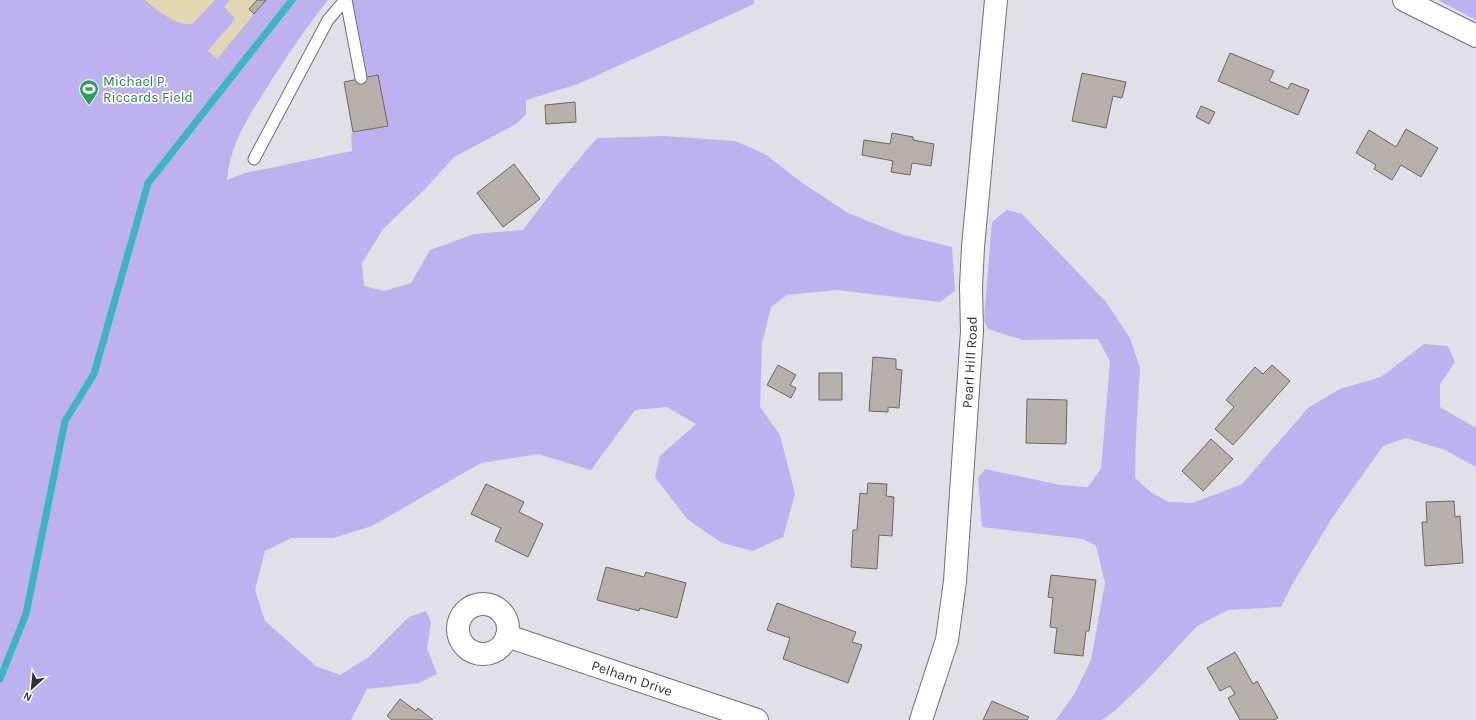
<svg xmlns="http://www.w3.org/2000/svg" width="1476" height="720" font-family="Karla,sans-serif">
<rect width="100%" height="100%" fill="#e1dfe8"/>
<path fill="#beb1f0" d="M0 0H257L249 9 254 14 266 0H328C308 25 290 51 273 78 253 110 230 141 227 180L245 173 352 151 351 133 388 126 378 76 361 78 346 0H754V4L578 84 526 100V114L516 124 454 157 425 189 383 229 362 263 364 286 384 291 411 283 430 250 474 234 523 230 557 185 597 138 664 136 735 141 765 154 801 182 848 213 903 235 952 247 955 291 940 302 836 290 787 295 771 307 762 343 760 407 780 435 795 494 783 537 753 551 722 543 687 519 655 477 660 456 696 424 667 407 635 410 591 470 538 454 481 463 372 526 333 538H291L265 551 255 590 265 621 316 666 340 675 369 657 409 617 426 611 431 622 427 648 437 674 419 683 367 689 351 720H0Z
M1438 0H1476V20Z
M1007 210 1022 214 1106 302 1130 338 1140 368 1136 437 1135 478 1152 493 1168 502 1193 503 1242 484 1308 408 1340 389 1381 377 1424 344 1448 346 1455 362 1440 384V407L1476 428V467L1445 450 1406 438 1383 446 1332 518 1293 583 1281 607 1228 610 1197 626 1149 678 1117 709 1102 720H1056L1075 693 1091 660 1105 583 1096 546 1083 539 982 527 978 478 985 469 1060 485 1088 487 1101 469 1110 361 1098 339 1023 340 988 329 984 320 992 222Z"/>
<path fill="#e1d7b2" d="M145 0H215L192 24C175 26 157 10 145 0Z
M230 0H257L249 9 254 14 217 59 208 51 234 20 233 16 224 7Z"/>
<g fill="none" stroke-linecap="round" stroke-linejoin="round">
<path stroke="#3db3c3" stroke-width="7" d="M0 679 26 614 65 421 94 374 148 183 292 0"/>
</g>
<path fill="#b7b0aa" stroke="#6d6661" d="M257 0H266L254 14 249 9Z
M1230 53 1274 71 1269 81 1288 89 1291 83 1309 90 1298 115 1218 81Z
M1082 73 1126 82 1122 98 1113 96 1106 128 1072 121Z
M378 75 388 126 353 132 344 82Z
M575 102 576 122 546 124 545 105Z
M1201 106 1215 112 1209 124 1196 117Z
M1406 129 1438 148 1421 177 1401 165 1392 180 1374 169 1376 165 1356 153 1369 130 1396 147Z
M892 133 913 137V140L934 144 931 166 912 163 910 175 891 172 893 161 862 155 864 140 890 144Z
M514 164 540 199 503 227 477 193Z
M873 357 896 359V369L902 370 899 408 888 407V412L869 411Z
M778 365 796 375 790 385 796 388 791 398 767 385Z
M1272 365 1290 381 1233 445 1215 429 1234 407 1226 400 1255 367 1263 374Z
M819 373H842V400H819Z
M1027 399 1067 400 1066 444 1026 443Z
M1211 439 1233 459 1203 491 1182 471Z
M868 483 887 484 886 496 894 497 892 536 879 535 877 569 851 567 853 530H857L860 493 867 494Z
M486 484 524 502 519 512 543 524 528 557 495 541 501 528 471 514Z
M1454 501 1455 517 1460 516 1463 563 1425 566 1422 522H1427L1426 502Z
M606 567 644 577 646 572 686 583 677 618 640 608 639 611 597 600Z
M1051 575 1096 580 1089 631H1086L1083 656 1054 653 1057 628 1050 627 1053 598 1048 597Z
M777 603 856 632 852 642 862 645 848 683 783 659 790 638 767 630Z
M1235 652 1253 684 1257 681 1278 718 1274 720H1240L1228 698 1235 694 1230 686 1220 691 1207 668Z
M400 699 416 711 418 708 433 720H392L387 716Z
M992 701 1029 717 1027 720H983Z"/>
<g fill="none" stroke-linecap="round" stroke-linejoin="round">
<g stroke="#706f76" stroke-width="13">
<path id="lane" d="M346 0 361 78
M254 159 328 20 345 0"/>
</g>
<g stroke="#706f76" stroke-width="24">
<g id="street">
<path d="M1404 0 1476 36"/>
<circle cx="483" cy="629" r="25"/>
<path id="s1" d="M507 636 757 720"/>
<path id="s2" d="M921 720 947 640 955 581 972 331 971 287 973 247 996 0"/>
</g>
</g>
<use href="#lane" stroke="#fff" stroke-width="11"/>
<use href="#street" stroke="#fff" stroke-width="22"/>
</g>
<defs>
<g id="stadium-pin" transform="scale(1)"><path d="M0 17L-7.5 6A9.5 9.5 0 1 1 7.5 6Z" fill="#2e9e5b" stroke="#fff"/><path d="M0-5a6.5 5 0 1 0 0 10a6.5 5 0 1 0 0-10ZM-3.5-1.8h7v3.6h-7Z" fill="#fff"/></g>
</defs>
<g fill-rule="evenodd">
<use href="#stadium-pin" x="89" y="89"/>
</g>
<g text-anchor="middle" stroke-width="3.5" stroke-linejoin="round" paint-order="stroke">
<g font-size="14" fill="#27864d" stroke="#fff" text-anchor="start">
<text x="103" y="86">Michael P.<tspan x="103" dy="16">Riccards Field</tspan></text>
</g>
<g font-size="14" fill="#302f32" stroke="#fff">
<text dy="5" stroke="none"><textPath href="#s2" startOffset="363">Pearl Hill Road</textPath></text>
<text dy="5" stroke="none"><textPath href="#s1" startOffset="132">Pelham Drive</textPath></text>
</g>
</g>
<g transform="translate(32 688) rotate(207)" stroke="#ffffff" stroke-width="3" paint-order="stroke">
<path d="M0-3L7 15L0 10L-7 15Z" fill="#302f32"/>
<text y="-6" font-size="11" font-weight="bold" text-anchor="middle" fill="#302f32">N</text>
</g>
</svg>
